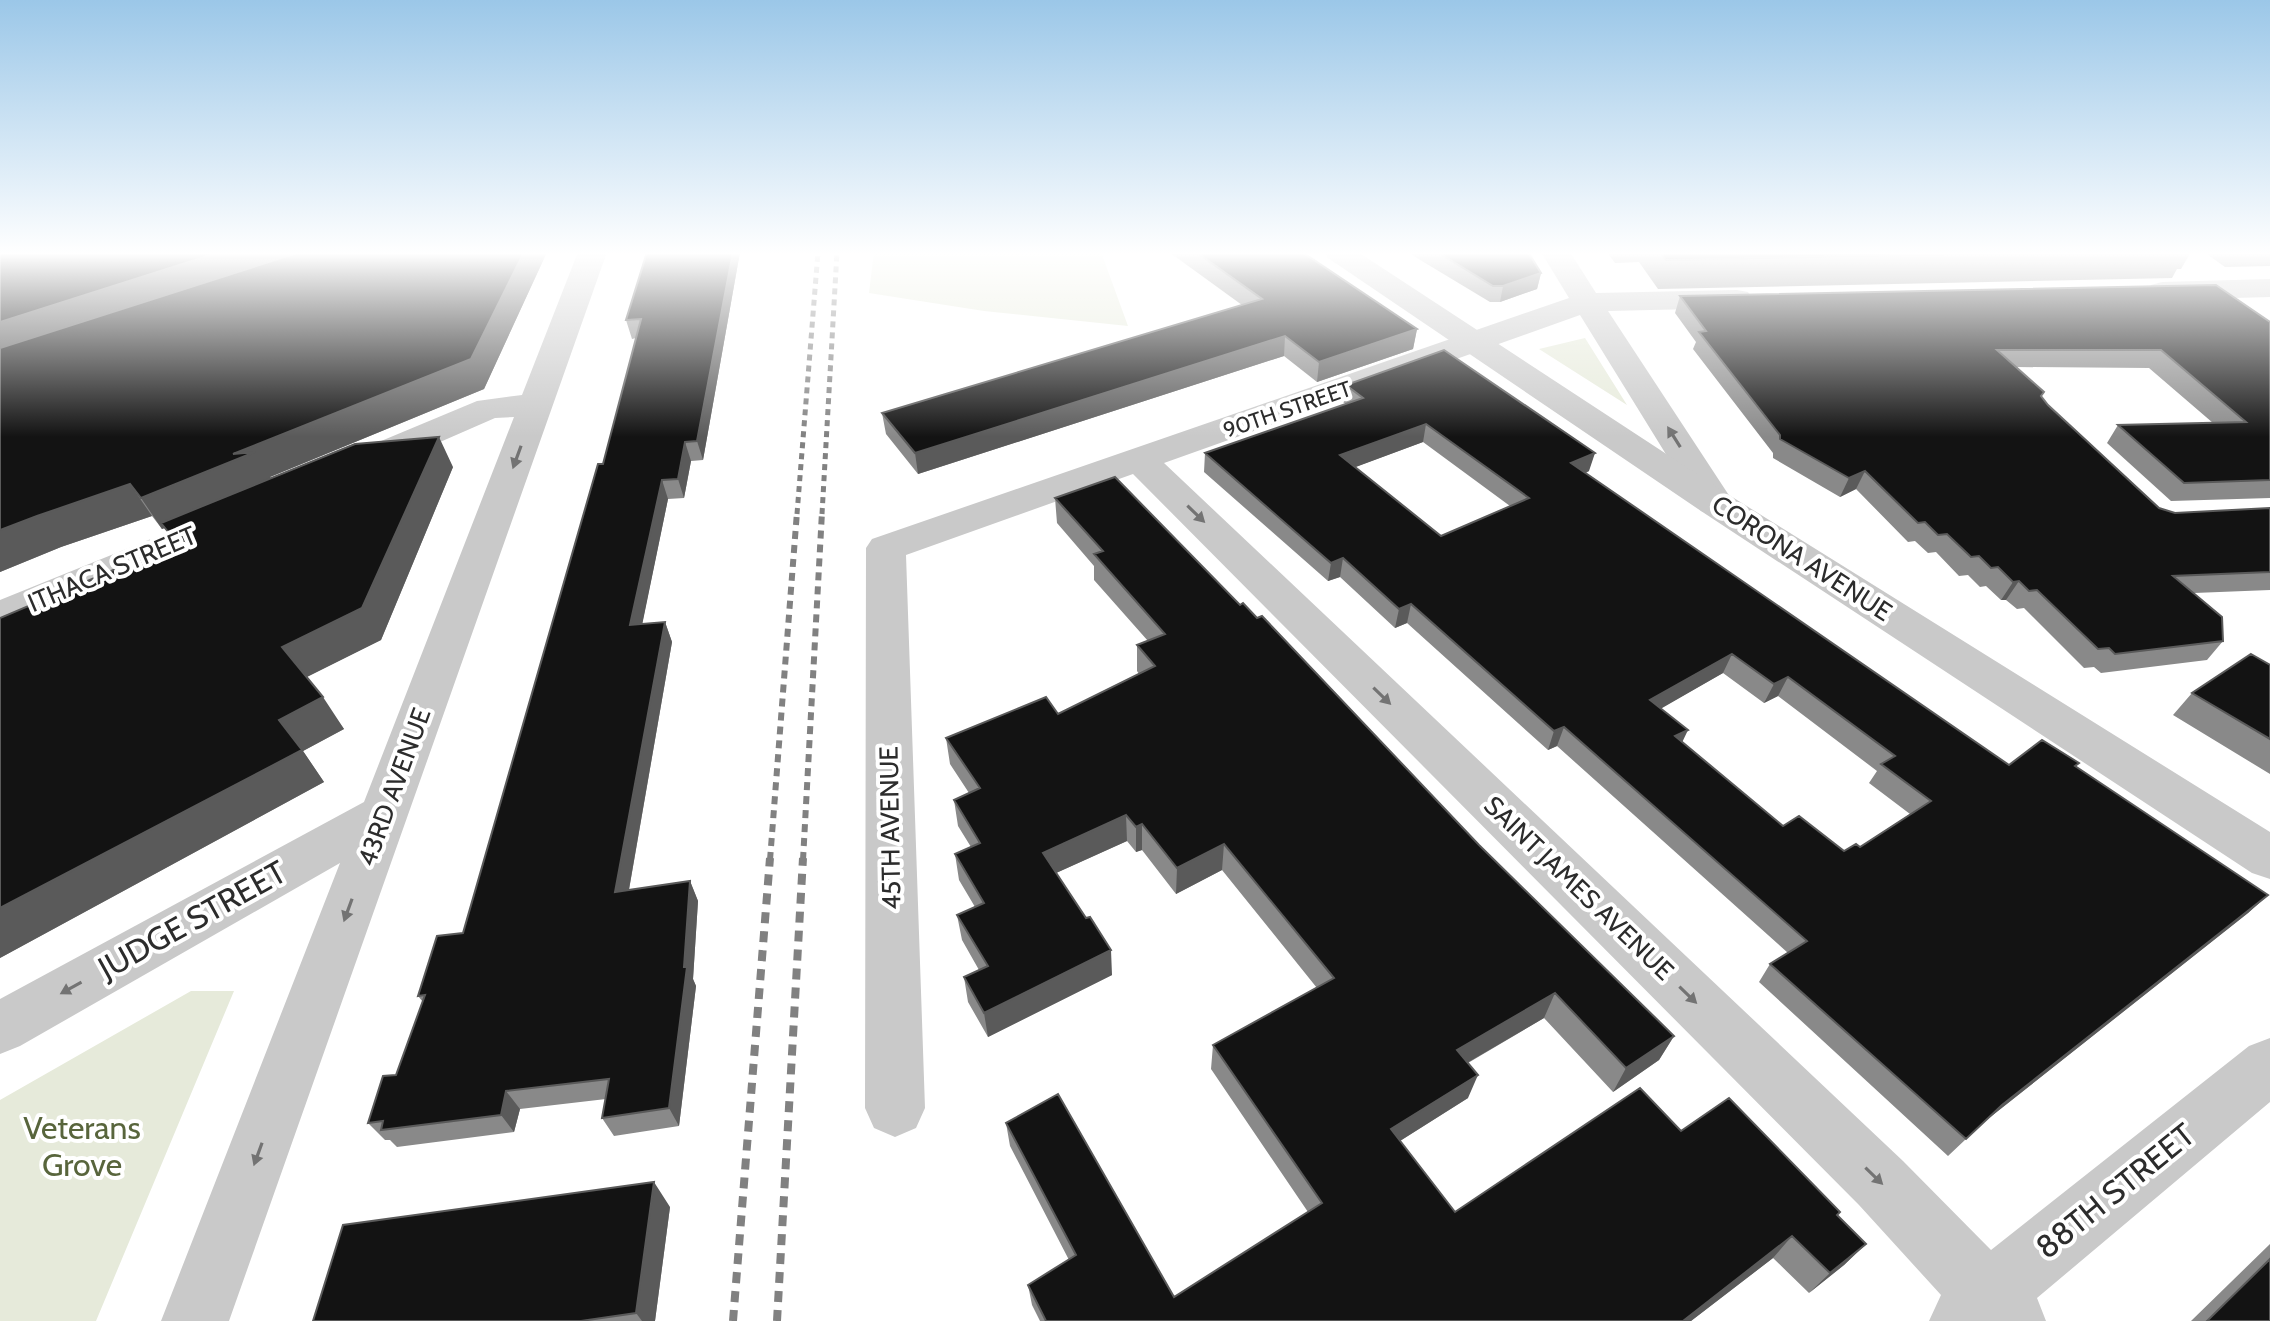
<svg xmlns="http://www.w3.org/2000/svg" width="2270" height="1321" font-family="Cabin,sans-serif">
<rect width="100%" height="100%" fill="#fff"/>
<path fill="#e6eada" d="M874 252H1101L1128 326 984 311 869 293Z
M1585 338 1627 405 1539 349Z
M191 991H234L96 1321H0V1100Z"/>
<g fill="none" stroke-linecap="round" stroke-linejoin="round">
<path fill="#c9c9c9" fill-rule="evenodd" d="M578 252H607L229 1321H161L340 863 20 1046 0 1054V999L364 802 514 417 495 418 376 470 363 473 350 470 345 462 350 454 477 401 522 395Z
M1541 252H1570L1596 293 1737 290 1748 292 1752 299 1748 306 1737 308 1608 311 1734 503 1729 511 1715 515 1701 511 1580 315 1164 463 1903 1161 1991 1250 2249 1046 2270 1038V1102L2037 1298 2046 1321H1929L1941 1295 1859 1205 1133 474 906 555 925 1108 916 1128 895 1137 874 1128 865 1108 866 548 872 539 1569 298Z
M2270 279V297L2162 300 2151 297 2147 291 2151 285 2162 282Z
M230 507 244 511 249 519 244 527 0 630V600Z"/>
<path fill="#c9c9c9" fill-rule="evenodd" d="M1324 252H1358L1729 495 2270 832V879L2252 873 1701 511 1328 258Z"/>
<path stroke="#818181" stroke-width="5" stroke-dasharray="6 5" stroke-linecap="butt" d="M797 514 818 252
M822 514 837 252"/>
<path stroke="#818181" stroke-width="6" stroke-dasharray="8 6" stroke-linecap="butt" d="M770 860 797 512
M803 860 822 512"/>
<path stroke="#818181" stroke-width="8" stroke-dasharray="11 8" stroke-linecap="butt" d="M733 1321 770 858
M777 1321 803 858"/>
</g>
<path fill="#898989" fill-rule="evenodd" d="M0 252H547L484 389 270 477 271 478 453 467 381 640 306 677 344 729 303 751 324 782 0 958 175 544 165 528 162 529 152 516 61 547 0 572Z
M647 252H740L703 460 691 461 684 498 668 499 642 624 665 622 672 642 629 890 690 881 698 901 693 979 696 986 679 1126 614 1136 602 1118 606 1099 520 1109 514 1132 397 1147 390 1140H385L368 1123 396 1075 423 1002 418 996 463 933 603 464 636 338 632 339 626 320Z
M1169 252H1302L1417 329 1413 349 1317 382 1284 356 918 474 886 434 882 413 1242 305Z
M1407 252H1528L1541 273 1537 289 1500 302H1490Z
M1607 252H2191L2181 269H2177L2172 278 1658 289 1639 262 1615 263Z
M2204 252H2270V266L2225 267Z
M1680 296 2270 322V498L2171 501 2107 443 2118 425 2213 423 2149 368 2017 367 2041 396 2048 405 2159 508 2175 513 2270 508V590L2194 593 2223 641 2207 660 2101 673 2094 667 2084 668 2024 608 2017 609 2006 600H2001L1986 586 1980 587 1968 575 1959 576 1936 552 1928 553 1915 541 1908 542 1856 489 1840 497 1773 458V453L1693 349 1696 342 1675 313Z
M1346 385 1589 471 1586 473 2009 765 2076 767 2268 895 2248 913 1984 1122 1948 1156 1759 982 1770 964 1788 953 1557 746 1548 750 1407 623 1395 628 1340 577 1328 581 1204 472 1205 453 1346 404 1343 402ZM1423 442 1510 506 1441 536 1355 467ZM1723 673 1764 703 1778 696 1877 771 1869 783 1910 814 1860 847 1844 851 1783 826 1682 742 1661 708Z
M1055 498 1240 605 1479 845 1674 1036 1659 1060 1613 1092 1544 1018 1468 1063V1098L1400 1141 1455 1212 1681 1131 1837 1215 1866 1244 1844 1265 1809 1293 1773 1258 1691 1321H1040L1032 1305 1028 1285 1069 1260 1010 1146 1006 1123 1174 1297 1308 1212 1211 1069 1213 1045 1317 988 1222 870 1176 894 1142 850 1136 852 1127 841 1056 873 1112 975 988 1037 968 1002 964 977 979 970 962 940 957 915 975 907 959 880 955 854 971 847 958 826 954 800 969 793 950 764 946 738 1058 714 1139 674 1137 671V645L1148 641 1094 580V566L1057 523Z
M2270 665V774L2173 715 2192 693Z
M670 1207 655 1321H313Z
M2270 1244V1321H2191Z"/>
<path fill="#5a5a5a" d="M220 252H321L0 358V322Z
M524 252H547L484 389 270 477 273 483 162 529 141 498 233 454Z
M733 252H740L703 460 697 441Z
M1541 273 1537 289 1500 302 1503 286Z
M1417 329 1413 349 1317 382 1319 362Z
M1285 336 1284 356 918 474 915 453Z
M1426 424 1423 442 1337 474 1340 455Z
M439 437 453 467 381 640 303 679 282 647Z
M685 442 691 461 684 498 678 479Z
M1595 453 1589 471 1566 481 1571 463Z
M1865 471 1856 489 1840 497 1849 478Z
M662 480 668 499 638 645 630 625Z
M130 484 152 516 61 547 0 572V530L37 516Z
M1343 558 1340 577 1328 581 1331 563Z
M2019 581 2006 600H2001L2013 582Z
M1411 604 1407 623 1395 628 1399 609Z
M665 622 672 642 625 912 615 892Z
M1732 654 1723 673 1643 719 1650 700Z
M1788 677 1778 696 1764 703 1774 684Z
M323 697 344 729 303 751 324 782 0 958V908L279 720Z
M1564 727 1557 746 1548 750 1554 731Z
M1688 730 1679 749 1675 736Z
M1126 815 1127 841 1045 878 1043 853Z
M1142 824V850L1136 852V827Z
M1224 844 1222 870 1176 894 1177 868Z
M690 881 698 901 693 979 696 986 679 1126 669 1108 684 967Z
M2268 895 2248 913 1984 1122 1948 1156 2002 1105Z
M1111 950 1112 975 988 1037 984 1013Z
M1555 993 1544 1018 1448 1074 1457 1050Z
M1674 1036 1659 1060 1613 1092 1626 1068Z
M1478 1075 1468 1098 1384 1151 1391 1129Z
M506 1091 520 1109 514 1132 501 1115Z
M654 1182 670 1207 655 1321H642L636 1313Z
M1792 1236 1773 1258 1691 1321H1683Z
M1866 1244 1844 1265 1809 1293 1830 1273Z"/>
<path fill="#131313" stroke="#5a5a5a" stroke-width="2" fill-rule="evenodd" d="M0 252H220L0 322Z
M300 252H524L471 359 233 454 255 452 141 498 130 484 37 516 0 530V348Z
M647 252H733L697 441 685 442 678 479 662 480 630 625 665 622 615 892 690 881 684 967H687L669 1108 602 1118 609 1079 506 1091 501 1115 381 1130 383 1121 368 1123 383 1076 396 1075 425 995 418 996 437 936 463 933 598 464H603L641 319 626 320Z
M1196 252H1302L1417 329 1319 362 1285 336 915 453 882 413 1262 299Z
M1437 252H1528L1541 273 1503 286H1493Z
M1660 252H2057L1666 260Z
M2216 285 2270 322V480L2184 483 2118 425 2246 422 2161 350H1997L2044 392 2041 396 2048 405 2159 508 2175 513 2270 508V572L2173 576 2222 617 2223 641 2115 654 2109 648 2098 649 2037 590 2029 591 2019 581 2013 582 1998 567 1991 568 1979 556 1971 557 1947 534 1938 535 1925 522 1918 523 1865 471 1849 478 1780 439V435L1699 332 1706 331 1680 296Z
M1444 350 1595 453 1571 463 2009 765 2042 740 2079 763 2075 766 2268 895 2002 1105 1966 1139 1770 964 1807 941 1564 727 1554 731 1411 604 1399 609 1343 558 1331 563 1205 453 1363 398 1346 385ZM1426 424 1529 498 1441 536 1340 455ZM1732 654 1774 684 1788 677 1895 756 1881 764 1931 801 1860 847 1856 844 1844 851 1799 816 1783 826 1675 736 1688 730 1650 700Z
M439 437 362 608 282 647 323 697 279 720 302 750 0 908V618L177 543 161 523 355 444Z
M1115 477 1240 605 1243 603 1257 618 1262 616 1479 845 1674 1036 1626 1068 1555 993 1457 1050 1478 1075 1391 1129 1455 1212 1640 1088 1681 1131 1729 1098 1840 1212 1837 1215 1866 1244 1830 1273 1792 1236 1683 1321H1046L1028 1285 1076 1255 1006 1123 1058 1094 1174 1297 1322 1203 1213 1045 1334 978 1224 844 1177 868 1142 824 1136 827 1126 815 1043 853 1086 918 1090 917 1111 950 984 1013 964 977 988 966 957 915 984 903 955 854 980 843 954 800 980 788 946 738 1046 697 1058 714 1155 666 1137 645 1165 634 1094 554 1103 551 1055 498Z
M2251 654 2270 665V739L2192 693Z
M654 1182 636 1313 581 1321H313L343 1225Z
M2270 1259V1321H2207Z"/>
<defs><path id="oneway-solid" d="M-6-.8H1V-3.2L6.5 0L1 3.2V.8H-6Z" transform="scale(2)"/></defs>
<g fill="#737373">
<use href="#oneway-solid" transform="translate(1674 437) rotate(-122)"/>
<use href="#oneway-solid" transform="translate(517 457) rotate(110)"/>
<use href="#oneway-solid" transform="translate(1196 514) rotate(44)"/>
<use href="#oneway-solid" transform="translate(1382 696) rotate(44)"/>
<use href="#oneway-solid" transform="translate(348 910) rotate(110)"/>
<use href="#oneway-solid" transform="translate(71 988) rotate(151)"/>
<use href="#oneway-solid" transform="translate(1688 995) rotate(44)"/>
<use href="#oneway-solid" transform="translate(258 1154) rotate(110)"/>
<use href="#oneway-solid" transform="translate(1874 1176) rotate(44)"/>
</g>
<linearGradient id="sky" x2="0" y2="1"><stop stop-color="#9bc7e8"/><stop offset="0.58" stop-color="#fff"/><stop offset="1" stop-color="#fff" stop-opacity="0"/></linearGradient>
<rect width="2270" height="437" fill="url(#sky)"/>
<g text-anchor="middle" stroke-width="8" stroke-linejoin="round" paint-order="stroke">
<g font-size="22" fill="#2c2c2c" stroke="#fff">
<text transform="translate(1287 409) rotate(-19)" y="8">90TH STREET</text>
</g>
<g font-size="26" fill="#2c2c2c" stroke="#fff">
<text transform="translate(1802 558) rotate(33)" y="9">CORONA AVENUE</text>
<text transform="translate(112 569) rotate(-23)" y="9">ITHACA STREET</text>
<text transform="translate(394 787) rotate(-70)" y="9">43RD AVENUE</text>
<text transform="translate(890 828) rotate(-91)" y="9">45TH AVENUE</text>
<text transform="translate(1579 888) rotate(44)" y="9">SAINT JAMES AVENUE</text>
</g>
<g font-size="32" fill="#2c2c2c" stroke="#fff">
<text transform="translate(192 920) rotate(-29)" y="11">JUDGE STREET</text>
<text transform="translate(2115 1191) rotate(-39)" y="11">88TH STREET</text>
</g>
<g font-size="32" fill="#58653c" stroke="#fff">
<text x="82" y="1139">Veterans<tspan x="82" dy="37">Grove</tspan></text>
</g>
</g>
</svg>
